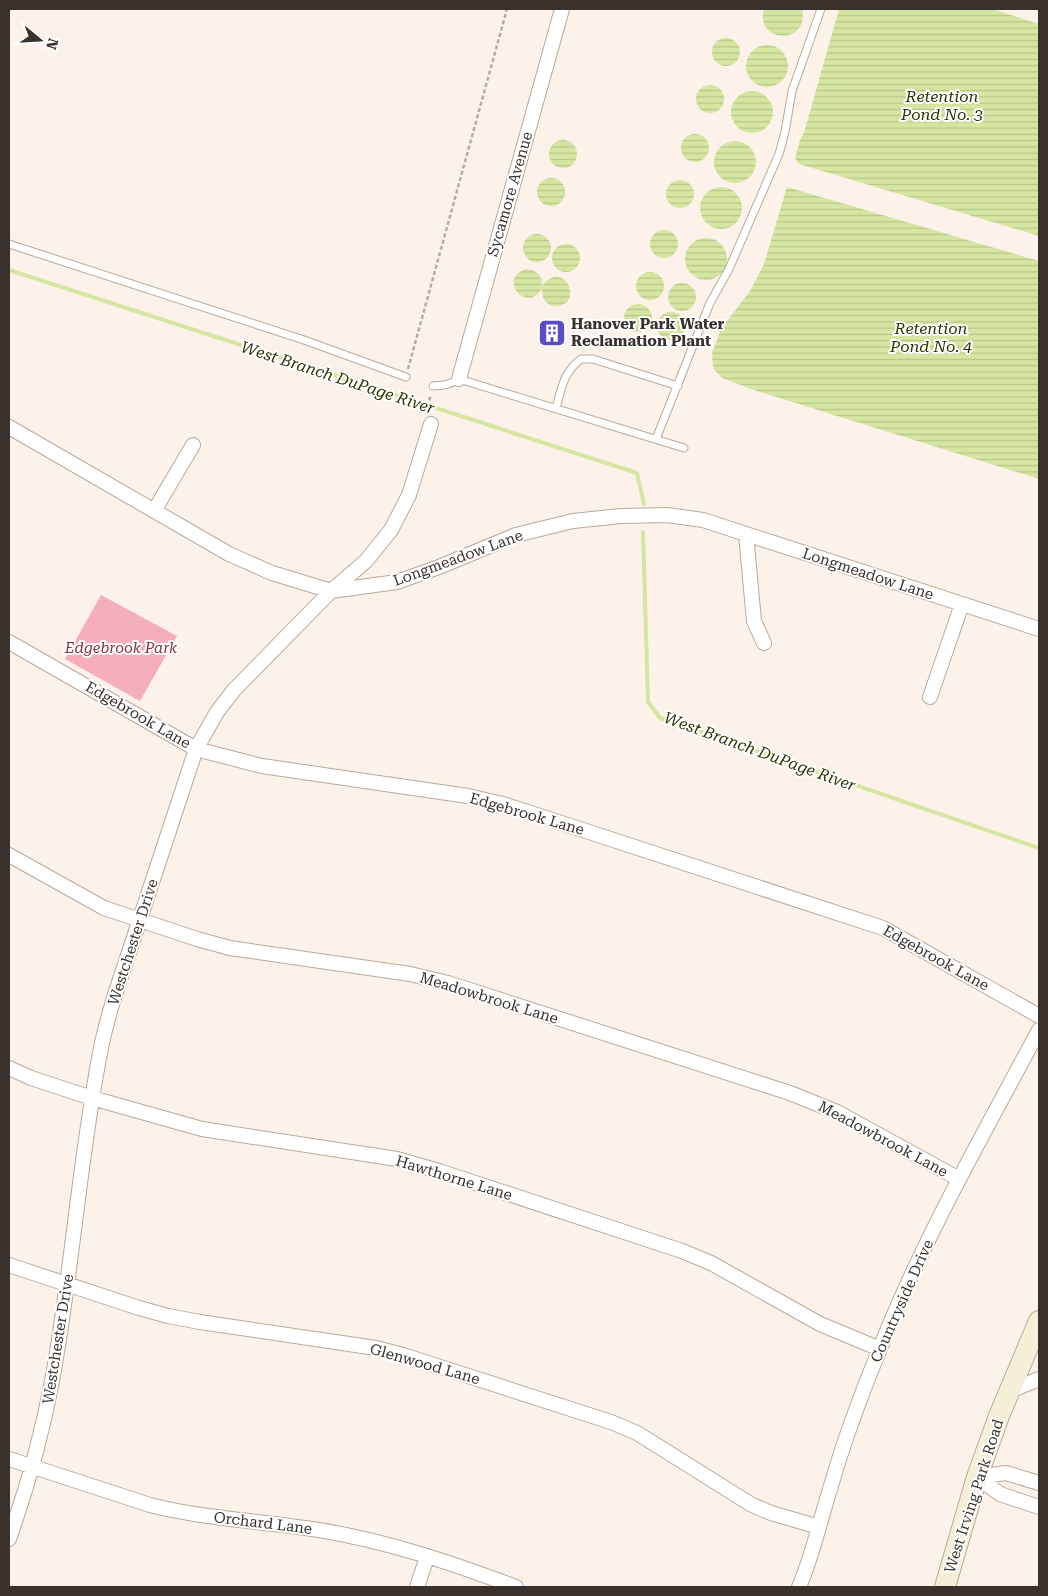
<svg xmlns="http://www.w3.org/2000/svg" width="1048" height="1596" font-family="'Roboto Serif',serif">
<defs>
<pattern id="water-rules" width="6" height="5" patternUnits="userSpaceOnUse" patternTransform="scale(1.25)"><rect width="6" height="5" fill="#d5e6a2"/><path d="M0 2.5h6" fill="none" stroke="#b8c68c"/></pattern>
</defs>
<rect width="100%" height="100%" fill="#fdf2e9"/>
<path fill="#f5afbb" d="M101 595 177 636 140 701 65 659Z"/>
<path fill="url(#water-rules)" d="M764 9H802C810 46 754 43 764 9Z
M839 9H993L1039 24V236L799 164 795 158 800 140 804 133Z
M712 52a14 14 0 1 1 28 0a14 14 0 1 1-28 0Z
M746 66a21 21 0 1 1 42 0a21 21 0 1 1-42 0Z
M696 99a14 14 0 1 1 28 0a14 14 0 1 1-28 0Z
M731 112a21 21 0 1 1 42 0a21 21 0 1 1-42 0Z
M681 148a14 14 0 1 1 28 0a14 14 0 1 1-28 0Z
M549 154a14 14 0 1 1 28 0a14 14 0 1 1-28 0Z
M714 162a21 21 0 1 1 42 0a21 21 0 1 1-42 0Z
M537 192a14 14 0 1 1 28 0a14 14 0 1 1-28 0Z
M666 194a14 14 0 1 1 28 0a14 14 0 1 1-28 0Z
M787 187 1039 261V479L757 391 722 378 713 368 712 353 721 329 750 291 764 264Z
M700 208a21 21 0 1 1 42 0a21 21 0 1 1-42 0Z
M650 244a14 14 0 1 1 28 0a14 14 0 1 1-28 0Z
M523 248a14 14 0 1 1 28 0a14 14 0 1 1-28 0Z
M685 259a21 21 0 1 1 42 0a21 21 0 1 1-42 0Z
M552 258a14 14 0 1 1 28 0a14 14 0 1 1-28 0Z
M526 269C536 269 543 276 542 286 564 258 584 303 558 306 546 307 541 297 542 288 528 315 496 279 526 269Z
M636 286a14 14 0 1 1 28 0a14 14 0 1 1-28 0Z
M668 297a14 14 0 1 1 28 0a14 14 0 1 1-28 0Z
M624 318a14 14 0 1 1 28 0a14 14 0 1 1-28 0Z
M657 326a14 14 0 1 1 28 0a14 14 0 1 1-28 0Z"/>
<g fill="none" stroke-linecap="round" stroke-linejoin="round">
<path stroke="#d5e6a2" stroke-width="4" d="M9 270 637 473 644 504
M643 532 648 702 660 718 1039 848"/>
<g stroke="#baa99a" stroke-width="9">
<path id="service" d="M9 244 304 340 406 377
M433 386C444 386 450 384 459 379L684 448
M556 408C562 387 563 373 581 359H593L678 386
M656 439 710 303 729 269 779 154 785 132 792 91 821 9"/>
</g>
<g stroke="#baa99a" stroke-width="16">
<path id="minor" d="M459 379 562 9
M9 427 229 554 272 573 331 591 397 582 439 567 516 535 573 521 621 516 667 515 703 520 1039 629
M154 511 193 445
M746 534 754 621 764 643
M9 642 196 749 262 766 468 796 503 804 546 818 883 928 1039 1016
M930 697 962 604
M9 855 104 908 197 939 230 948 410 974 448 983 790 1093 837 1112 959 1179
M9 1068 31 1078 92 1098 202 1129 397 1159 439 1171 682 1251 711 1263 820 1324 880 1349
M9 1265 139 1308 168 1316 200 1322 376 1348 403 1355 611 1422 637 1433 752 1505 771 1513 819 1527
M1010 1391 1039 1379
M9 1459 150 1505C205 1519 263 1521 319 1530 387 1541 452 1563 516 1587
M977 1477 1000 1494 1039 1507
M977 1477 1006 1473 1039 1483
M9 1539C27 1488 42 1435 52 1381 72 1273 79 1162 100 1053 108 1010 124 969 137 928 157 868 176 808 196 749L217 712 234 690 331 591 366 561 391 530 409 495 431 424
M417 1587 427 1557
M799 1587C813 1555 820 1520 831 1486 844 1440 861 1395 879 1351 923 1239 983 1135 1039 1030"/>
</g>
<g stroke="#baa99a" stroke-width="22">
<path id="secondary" d="M945 1587 977 1477 999 1416 1039 1321"/>
</g>
<path stroke="#b6aca4" stroke-width="2.5" stroke-dasharray="4 2.5" stroke-linecap="butt" d="M408 369 507 9
M426 413 431 394"/>
<use href="#service" stroke="#fff" stroke-width="7"/>
<use href="#minor" stroke="#fff" stroke-width="14"/>
<use href="#secondary" stroke="#f6efd8" stroke-width="20"/>
</g>
<defs>
<g id="building-square" transform="scale(1.4375)"><rect x="-9" y="-9" width="18" height="18" rx="4" fill="#5b4cc4" stroke="#fff"/><path d="M-4-6H4V6H1V3H-1V6H-4ZM-2.5-4.3h1.7v1.8h-1.7ZM.8-4.3h1.7v1.8H.8ZM-2.5-1h1.7V.8h-1.7ZM.8-1h1.7V.8H.8Z" fill="#fff"/></g>
</defs>
<g fill-rule="evenodd">
<use href="#building-square" x="552" y="333"/>
</g>
<g text-anchor="middle" stroke-width="4" stroke-linejoin="round" paint-order="stroke">
<g font-size="15" fill="#39322c" stroke="#fff">
<text transform="translate(510 194) rotate(-74)" y="5">Sycamore Avenue</text>
<text transform="translate(458 558) rotate(-20)" y="5">Longmeadow Lane</text>
<text transform="translate(868 574) rotate(18)" y="5">Longmeadow Lane</text>
<text transform="translate(138 715) rotate(30)" y="5">Edgebrook Lane</text>
<text transform="translate(527 814) rotate(16)" y="5">Edgebrook Lane</text>
<text transform="translate(133 942) rotate(-72)" y="5">Westchester Drive</text>
<text transform="translate(936 958) rotate(29)" y="5">Edgebrook Lane</text>
<text transform="translate(489 998) rotate(17)" y="5">Meadowbrook Lane</text>
<text transform="translate(883 1139) rotate(28)" y="5">Meadowbrook Lane</text>
<text transform="translate(454 1178) rotate(17)" y="5">Hawthorne Lane</text>
<text transform="translate(902 1301) rotate(-66)" y="5">Countryside Drive</text>
<text transform="translate(58 1339) rotate(-81)" y="5">Westchester Drive</text>
<text transform="translate(425 1364) rotate(16)" y="5">Glenwood Lane</text>
<text transform="translate(974 1496) rotate(-72)" y="5">West Irving Park Road</text>
<text transform="translate(263 1523) rotate(7)" y="5">Orchard Lane</text>
</g>
<g font-size="15" font-weight="bold" fill="#39322c" stroke="#fff" text-anchor="start">
<text x="571" y="329">Hanover Park Water<tspan x="571" dy="17">Reclamation Plant</tspan></text>
</g>
<g font-size="15" font-style="italic" fill="#862f45" stroke="#fff">
<text x="121" y="653">Edgebrook Park</text>
</g>
<g font-size="16" font-style="italic" fill="#2d3602" stroke="#fff">
<text x="942" y="102">Retention<tspan x="942" dy="18">Pond No. 3</tspan></text>
<text x="931" y="334">Retention<tspan x="931" dy="18">Pond No. 4</tspan></text>
<text transform="translate(338 377) rotate(18)" y="6">West Branch DuPage River</text>
<text transform="translate(760 751) rotate(20)" y="6">West Branch DuPage River</text>
</g>
</g>
<rect width="1048" height="1596" fill="none" stroke="#39322c" stroke-width="20"/>
<g transform="translate(40 40) rotate(108)" stroke="#ffffff" stroke-width="4" paint-order="stroke">
<path d="M0-4L9 19L0 12L-9 19Z" fill="#39322c"/>
<text y="-8" font-size="14" font-weight="bold" text-anchor="middle" fill="#39322c">N</text>
</g>
</svg>
